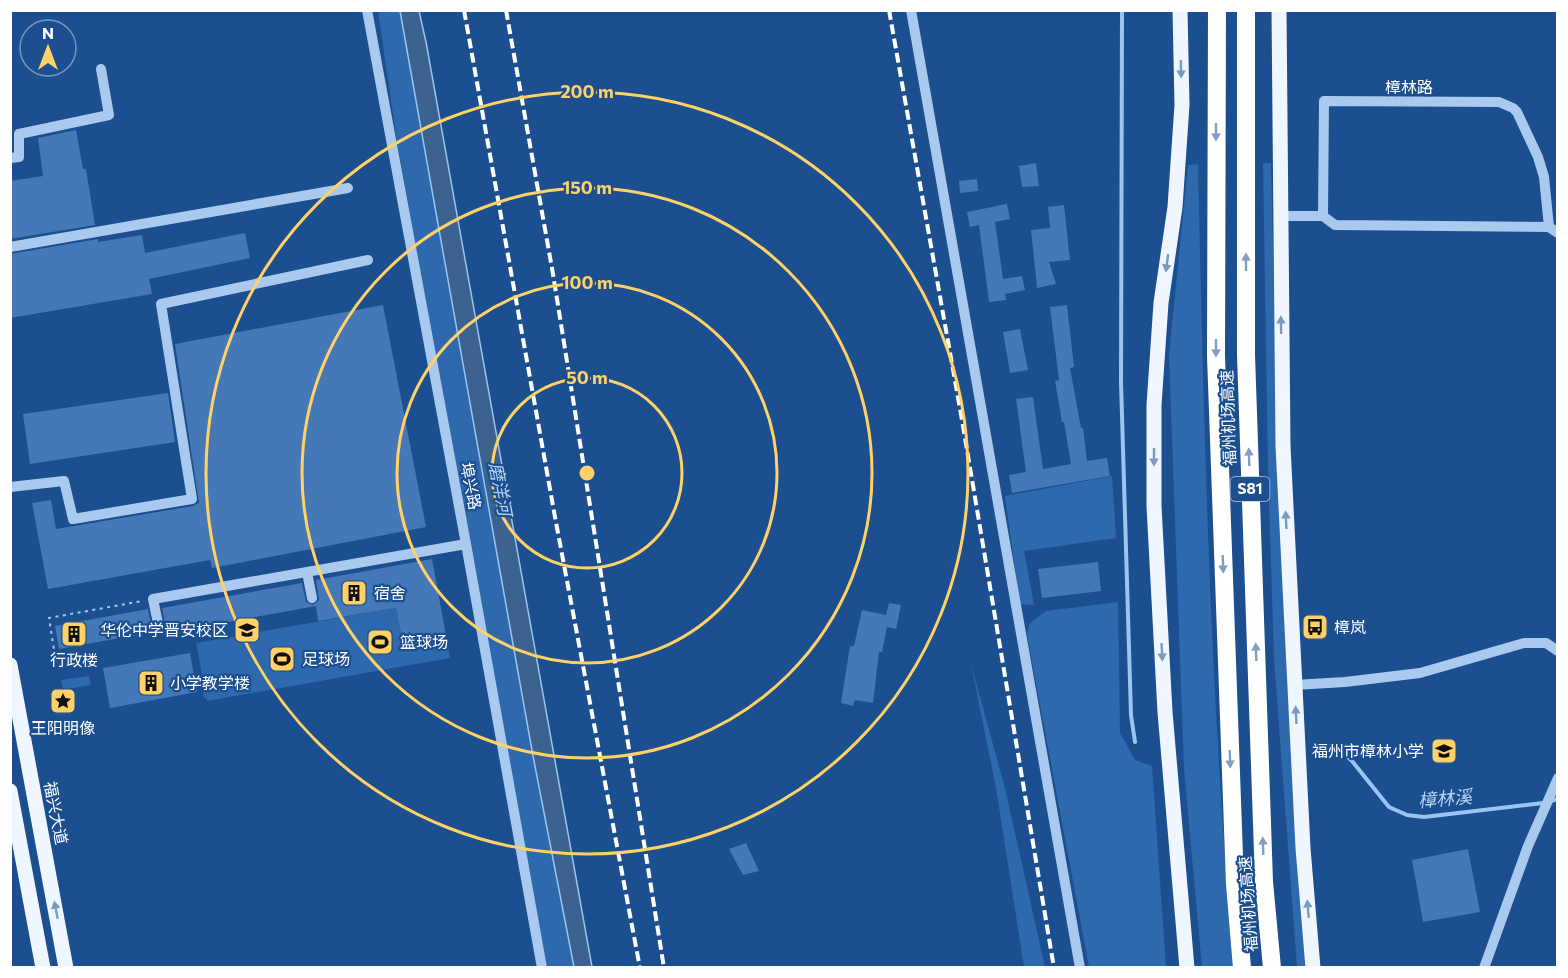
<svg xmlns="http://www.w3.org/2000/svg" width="1568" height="978" font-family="Commissioner,'Noto Sans SC',sans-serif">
<rect width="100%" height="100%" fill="#1b4f8f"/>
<path fill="#2e69ad" d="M378 11H400L533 756 574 967H545L435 355 396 135Z
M1263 163H1271L1278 469 1288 693 1307 967H1297L1274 659 1268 469Z
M1198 164C1204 432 1210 700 1234 967H1202L1184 769 1169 355 1188 165Z
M1112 476 1116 538 1024 551 1034 605 1020 604 1005 496Z
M1118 602 1120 733 1135 760 1152 766 1166 967H1089L1027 635 1029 624 1046 611Z
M396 608 404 649 447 641 450 658 207 701 206 698H204L203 691 205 690 196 643Z
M971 664 1005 788 1045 967H1024L996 788Z
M89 676 91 685 63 690 61 680Z"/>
<path fill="#3c6290" stroke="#9cc4f0" stroke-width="1.5" d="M400 11H419L426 42 592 967H574L533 756Z"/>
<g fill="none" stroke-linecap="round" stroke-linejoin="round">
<path stroke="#9cc4f0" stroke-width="4" d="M1122 10 1121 382 1131 715 1135 742
M1327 745 1345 754 1352 761 1389 807 1407 815 1424 817 1543 803 1558 799"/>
</g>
<path fill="#4478b7" d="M76 130 83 169H86L95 225 10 239V181L43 176 38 138Z
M1036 163 1039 186 1022 187 1019 166Z
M977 179 978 191 960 193 959 181Z
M1007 204 1010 219 995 222 1003 279 1022 276 1025 290 1005 294 1006 300 989 302 979 225 970 227 967 212Z
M1064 205 1070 260 1049 262 1056 284 1037 288 1031 230 1050 228 1048 207Z
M245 233 250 258 149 279 152 294 10 318V254L98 239V242L142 235 145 253Z
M383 305 426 527 212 568 210 560 48 589 32 503 51 500 56 529 193 506 199 503 175 344Z
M1067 305 1074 367 1070 368 1081 428H1083L1087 461 1107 458 1110 476 1012 493 1009 475 1026 472 1016 399 1033 397 1043 469 1071 464 1064 422H1062L1055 381 1059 380 1050 307Z
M1020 329 1028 370 1010 373 1003 332Z
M168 393 175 442 30 464 23 414Z
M432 559 447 641 404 649 396 608 318 621 316 606 168 633 166 629 162 608 302 583 306 602 313 605 319 600 316 580Z
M1098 562 1101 591 1042 598 1038 569Z
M889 603 901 605 896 629 887 627 882 652H879L873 703 855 700 853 706 841 703 850 646H854L862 610 886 615Z
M148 609 153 632 59 649 55 626Z
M190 653 197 692 110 708 103 668Z
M746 843 759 871 743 875 729 849Z
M1468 849 1480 912 1423 922 1412 860Z"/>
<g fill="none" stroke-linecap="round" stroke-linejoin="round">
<path stroke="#a9c9ee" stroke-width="2" stroke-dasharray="3 4.5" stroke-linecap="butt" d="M55 656 49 618 142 601"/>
<path stroke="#a9c9ee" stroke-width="10" d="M367 10 466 544 542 968
M911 10 1080 968
M10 158 19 157V134L109 115 101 69
M1279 216H1323L1324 101 1499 102 1513 108 1517 112 1538 157 1544 177 1549 227 1558 233
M1323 216 1335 225 1549 227
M10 247 348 188
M10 487 64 481 73 519 192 499 161 304 368 260
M307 572 312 598
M159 628 153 599 466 544
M1294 685 1345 682 1420 673 1524 643H1546L1558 651
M1484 968 1528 846 1558 778"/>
<path stroke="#f0f6ff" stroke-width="15" d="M1180 10 1182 105 1175 207 1161 303 1154 405V506L1165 712 1187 968
M1279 10 1283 446 1303 848 1313 968
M10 665 66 968
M10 791 43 968"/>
<path stroke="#fff" stroke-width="18" d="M1217 10 1216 356 1235 884 1242 968
M1246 10V355L1264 882 1272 968"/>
<path stroke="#fff" stroke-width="4" stroke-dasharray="10 4.5" stroke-linecap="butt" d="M464 10 555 517 640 968
M506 10 553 274 664 968
M889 10 962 420 1054 968"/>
</g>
<defs><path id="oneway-solid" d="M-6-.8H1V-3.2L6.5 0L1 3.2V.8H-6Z" transform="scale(1.5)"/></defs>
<g fill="#7b9ac1">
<use href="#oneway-solid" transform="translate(1181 69) rotate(89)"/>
<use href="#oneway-solid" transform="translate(1167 263) rotate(98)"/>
<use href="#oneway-solid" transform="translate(1281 325) rotate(-91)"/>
<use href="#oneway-solid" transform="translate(1154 457) rotate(90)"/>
<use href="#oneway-solid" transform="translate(1286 520) rotate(-93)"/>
<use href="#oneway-solid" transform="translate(1162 652) rotate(87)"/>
<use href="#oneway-solid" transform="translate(1296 715) rotate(-93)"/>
<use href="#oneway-solid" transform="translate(1308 909) rotate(-95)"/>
<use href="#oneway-solid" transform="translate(56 910) rotate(-101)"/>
</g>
<g fill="#829ec1">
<use href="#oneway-solid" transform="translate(1216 132) rotate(90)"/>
<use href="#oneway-solid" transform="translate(1246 262) rotate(-90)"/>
<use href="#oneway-solid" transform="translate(1216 348) rotate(90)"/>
<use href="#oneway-solid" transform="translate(1249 457) rotate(-92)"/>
<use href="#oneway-solid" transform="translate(1223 564) rotate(88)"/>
<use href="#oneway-solid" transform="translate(1256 652) rotate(-92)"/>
<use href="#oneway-solid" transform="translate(1230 759) rotate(88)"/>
<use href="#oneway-solid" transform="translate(1263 846) rotate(-92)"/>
</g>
<g fill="none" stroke="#ffd166" stroke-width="3">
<circle cx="587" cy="473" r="95"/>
<circle cx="587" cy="473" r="190"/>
<circle cx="587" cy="473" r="285"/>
<circle cx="587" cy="473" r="381"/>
</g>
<defs>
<g id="building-square" transform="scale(1.35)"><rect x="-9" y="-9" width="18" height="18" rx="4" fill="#ffd166" stroke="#1b4f8f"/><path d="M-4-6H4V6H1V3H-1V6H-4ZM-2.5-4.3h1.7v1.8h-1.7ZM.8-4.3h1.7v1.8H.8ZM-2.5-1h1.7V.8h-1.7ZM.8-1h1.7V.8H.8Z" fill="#111"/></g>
<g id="bus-square" transform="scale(1.35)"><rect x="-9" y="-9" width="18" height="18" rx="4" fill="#ffd166" stroke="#1b4f8f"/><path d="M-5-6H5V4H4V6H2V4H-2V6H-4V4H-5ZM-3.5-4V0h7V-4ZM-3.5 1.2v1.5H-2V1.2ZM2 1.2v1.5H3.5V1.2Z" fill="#111"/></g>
<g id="school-square" transform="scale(1.35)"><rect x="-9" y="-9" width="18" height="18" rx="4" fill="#ffd166" stroke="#1b4f8f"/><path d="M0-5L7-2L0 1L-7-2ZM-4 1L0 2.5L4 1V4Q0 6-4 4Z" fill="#111"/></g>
<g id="stadium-square" transform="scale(1.35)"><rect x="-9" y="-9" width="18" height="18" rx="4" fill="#ffd166" stroke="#1b4f8f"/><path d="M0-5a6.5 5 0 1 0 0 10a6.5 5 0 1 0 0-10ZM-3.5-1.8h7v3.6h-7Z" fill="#111"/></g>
<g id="sight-square" transform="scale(1.35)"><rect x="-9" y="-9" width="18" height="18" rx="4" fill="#ffd166" stroke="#1b4f8f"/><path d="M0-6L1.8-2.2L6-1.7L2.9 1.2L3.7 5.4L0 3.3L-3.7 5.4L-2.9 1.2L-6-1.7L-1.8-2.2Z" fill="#111"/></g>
</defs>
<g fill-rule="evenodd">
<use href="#building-square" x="354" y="593"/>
<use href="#bus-square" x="1315" y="627"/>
<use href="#school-square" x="247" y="630"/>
<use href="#building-square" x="74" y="634"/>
<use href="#stadium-square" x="380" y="642"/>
<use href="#stadium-square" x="282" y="659"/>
<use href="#building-square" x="151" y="683"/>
<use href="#sight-square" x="63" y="701"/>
<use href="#school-square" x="1444" y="751"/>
</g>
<g text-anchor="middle" stroke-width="4.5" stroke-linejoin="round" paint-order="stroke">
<rect fill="#1b4f8f" stroke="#bbcadd" stroke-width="1.5" x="1230.5" y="477" width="39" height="24" rx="4.5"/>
<g font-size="15" font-weight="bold" fill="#fff">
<text x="1250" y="494">S81</text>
</g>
<g font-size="16" fill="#fff" stroke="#1b4f8f">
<text x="1409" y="93">樟林路</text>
<text transform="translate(1228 418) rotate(-92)" y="6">福州机场高速</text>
<text transform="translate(471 486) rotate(79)" y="6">埠兴路</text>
<text transform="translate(56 813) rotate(79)" y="6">福兴大道</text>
<text transform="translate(1248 904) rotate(-94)" y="6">福州机场高速</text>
</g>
<g font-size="16" fill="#fff" stroke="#1b4f8f" text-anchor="start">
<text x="374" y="599">宿舍</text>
<text x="1334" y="633">樟岚</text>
<text x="228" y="636" text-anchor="end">华伦中学晋安校区</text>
<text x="400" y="648">篮球场</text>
<text x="302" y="665">足球场</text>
<text x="74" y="666" text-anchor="middle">行政楼</text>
<text x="170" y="689">小学教学楼</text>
<text x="63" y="734" text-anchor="middle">王阳明像</text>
<text x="1424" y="757" text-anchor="end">福州市樟林小学</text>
</g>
<g font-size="18" font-style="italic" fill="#b5d3f5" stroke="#1b4f8f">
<text transform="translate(500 489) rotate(79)" y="6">磨洋河</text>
<text transform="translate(1445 799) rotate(-5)" y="6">樟林溪</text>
</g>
</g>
<circle cx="587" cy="473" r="9" fill="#ffd166" stroke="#1b4f8f" stroke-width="3"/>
<g font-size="18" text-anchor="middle" font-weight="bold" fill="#ffd166" stroke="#1b4f8f" stroke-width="4.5" stroke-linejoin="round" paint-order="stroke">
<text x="587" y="98">200 m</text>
<text x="587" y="194">150 m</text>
<text x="587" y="289">100 m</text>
<text x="587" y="384">50 m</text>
</g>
<rect width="1568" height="978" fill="none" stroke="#ffffff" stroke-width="24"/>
<g transform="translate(48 48)"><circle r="28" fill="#1b4f8f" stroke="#7695bc" stroke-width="1.5"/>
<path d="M0-4.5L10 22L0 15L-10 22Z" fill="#ffd166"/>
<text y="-9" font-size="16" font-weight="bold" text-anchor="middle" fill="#ffffff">N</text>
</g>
</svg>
